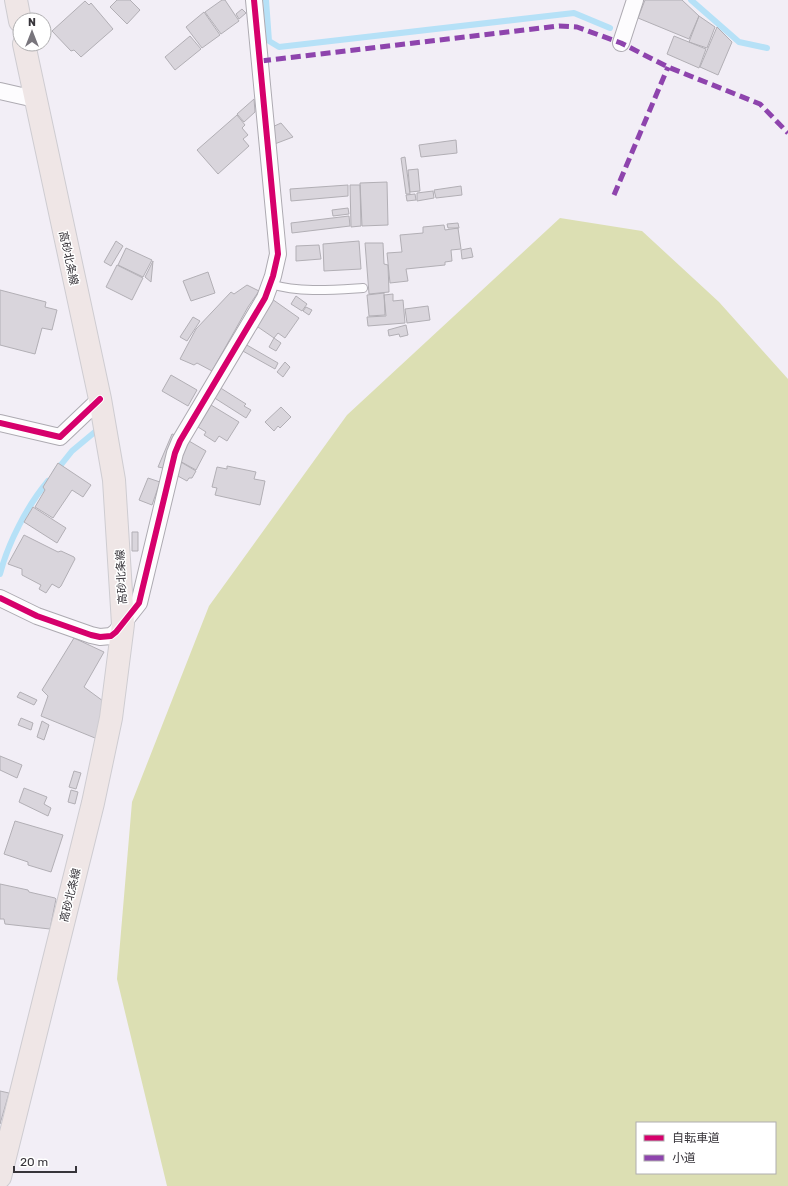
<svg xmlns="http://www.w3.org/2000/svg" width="788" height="1186" font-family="Rubik,'Noto Sans JP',sans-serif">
<rect width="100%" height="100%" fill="#f2eef6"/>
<path fill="#dcdfb3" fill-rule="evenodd" d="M560 218 642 231 719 302 788 379V1186H167L117 979 132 802 209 606 347 415ZM637 1123H775V1173H637Z"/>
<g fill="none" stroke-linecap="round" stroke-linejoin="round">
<path stroke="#b6e1f7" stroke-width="6" d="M266 0 269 41 279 47 574 13 610 28
M691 0 739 42 767 48
M56 471 72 451 96 431
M0 574C8 543 27 506 48 481"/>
</g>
<path fill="#d9d5dc" stroke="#b2afb5" d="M117 0H130L140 10 127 24 110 7Z
M222 0H225L239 21 221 34 205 12Z
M645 0H682L699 16 689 39 638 18Z
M85 1 89 5 91 3 113 29 81 57 74 50 71 51 52 31Z
M242 9 246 13 239 19 236 14Z
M204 12 220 35 202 48 186 27Z
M699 16 715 27 707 48 689 42Z
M717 27 732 42 718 75 700 67Z
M190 36 201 49 175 70 165 57Z
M674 36 706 49 699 68 667 54Z
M254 99 255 112 244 122 237 114Z
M237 115 245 125 242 128 248 135 243 139 249 146 218 174 197 150Z
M281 123 293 137 272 145 270 128Z
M456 140 457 153 421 157 419 145Z
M405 157 410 194H406L401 158Z
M418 169 420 191 410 192 408 170Z
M387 182 388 225 362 226 360 183Z
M348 185V196L291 201 290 189Z
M350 185H360L361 226 351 227Z
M461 186 462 195 436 198 434 190Z
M433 191 434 198 417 201V193Z
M415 194 416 200 407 201 406 195Z
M348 208 349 214 333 216 332 210Z
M349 216 350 226 292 233 291 223Z
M458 223 459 228H448L447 224Z
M444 225 445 230 458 228 461 249 451 250 452 261 445 262V265L406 269 408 281 390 283 387 253 402 252 400 235 423 233V227Z
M116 241 123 246 111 266 104 262Z
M359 241 361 269 324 271 323 244Z
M365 243H383L384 264 388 265 389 292 369 294Z
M319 245 321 259 296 261V246Z
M126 248 152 260 143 277 118 265Z
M471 248 473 257 462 259 461 250Z
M153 261 151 282 145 277Z
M117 265 143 278 132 300 106 287Z
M208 272 215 293 191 301 183 281Z
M247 285 259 291 248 307 212 371 197 363 194 365 180 359 196 329 231 292 234 294Z
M0 290 46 302 45 307 57 310 52 330 42 328 35 354 0 345Z
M384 293 385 315 369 316 367 295Z
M393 294V301L403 300 405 323 368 326 367 317 386 316 384 295Z
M296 296 307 304 302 311 291 304Z
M272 299 299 318 285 338 278 333 274 338 258 327 255 331 252 329Z
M428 306 430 320 407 323 405 309Z
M306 307 312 310 309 315 303 311Z
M193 317 200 321 187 341 180 337Z
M406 325 408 335 400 337 399 334 389 336 388 330Z
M274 338 281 343 276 351 269 347Z
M245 344 278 363 275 369 241 350Z
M285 362 290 367 283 377 277 372Z
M171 375 197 390 188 406 162 391Z
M219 387 246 404 244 406 251 410 246 418 213 397Z
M211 405 239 422 227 441 219 436 215 442 204 435 206 432 198 427Z
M281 407 291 417 280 428 278 426 274 431 265 422Z
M172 434 176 435 163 468 158 467Z
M189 441 206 451 196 470 178 460Z
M179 461 196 471 192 478H189L187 481 176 475Z
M58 463 91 485 83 497 72 490 53 518 35 507 45 490 43 487Z
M227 466 256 472 254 479 265 481 260 505 215 495 217 488 212 487 217 467 227 469Z
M148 478 160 482 152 505 139 500Z
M33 507 66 528 57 543 24 522Z
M132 532H138V551H132Z
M24 535 58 552 61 551 74 557 75 559 61 586 59 588 52 584 46 593 39 589 41 585 22 575V569L8 564Z
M74 638 104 652 84 687 103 701 97 736 95 738 41 716 48 696 42 690Z
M20 692 37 700 34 705 17 697Z
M21 718 33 723 31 730 18 725Z
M42 721 49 725 44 740 37 737Z
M0 756 22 765 17 778 0 770Z
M74 771 81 773 76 789 69 787Z
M24 788 47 797 44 804 51 808 48 816 19 802Z
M71 790 78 792 75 804 68 802Z
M15 821 63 835 51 872 28 865V862L4 854Z
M0 884 28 890 29 892 55 898 56 899 50 929 5 924 4 919H0Z
M0 1091 9 1093 0 1124Z"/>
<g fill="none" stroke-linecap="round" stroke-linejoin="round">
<g stroke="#adaab1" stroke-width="10">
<path id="lane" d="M270 284C301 293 332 290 363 288"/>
</g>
<g stroke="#adaab1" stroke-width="18">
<path id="street" d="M621 43 635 0
M0 91 35 99
M0 423 60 437 100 399
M0 598 37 616 91 635 100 637 111 636 116 632 139 603 175 453 180 441 265 298 273 276 278 254 254 0"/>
</g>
<g stroke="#ceccd1" stroke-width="24">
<path id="primary" d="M16 0 20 21
M0 1177 93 803 111 718 123 624 114 480 100 399 24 44"/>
</g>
<use href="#lane" stroke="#fdfcfe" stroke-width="8"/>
<use href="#street" stroke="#fdfcfe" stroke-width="16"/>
<use href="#primary" stroke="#efe6e6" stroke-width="22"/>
<path stroke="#8e44ad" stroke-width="5" stroke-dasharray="10 5" stroke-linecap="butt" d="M261 61 559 26 577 27 621 43 668 67 760 104 788 133
M614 195 668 67"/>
<g stroke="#fff" stroke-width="8">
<path id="cycleway" d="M0 423 60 437 100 399
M0 598 37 616 91 635 100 637 111 636 116 632 139 603 175 453 180 441 265 298 273 276 278 254 254 0"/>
</g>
<use href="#cycleway" stroke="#d6006c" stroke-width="6"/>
</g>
<g text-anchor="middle" stroke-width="3" stroke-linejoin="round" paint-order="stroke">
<g font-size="11" fill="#37343a" stroke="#fff">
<text transform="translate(69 258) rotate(78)" y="4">高砂北条線</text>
<text transform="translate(121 577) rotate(-93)" y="4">高砂北条線</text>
<text transform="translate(70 895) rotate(-76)" y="4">高砂北条線</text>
</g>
</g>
<rect x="636" y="1122" width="140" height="52" fill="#ffffff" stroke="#afaeb0"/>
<rect x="644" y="1135" width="20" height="6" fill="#d6006c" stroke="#afaeb0"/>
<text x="672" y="1142" font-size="12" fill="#37343a">自転車道</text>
<rect x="644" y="1155" width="20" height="6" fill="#8e44ad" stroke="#afaeb0"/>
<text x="672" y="1162" font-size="12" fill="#37343a">小道</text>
<g transform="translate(32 32)"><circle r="19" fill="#ffffff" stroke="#afaeb0"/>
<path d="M0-3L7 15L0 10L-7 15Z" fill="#78757c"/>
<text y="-6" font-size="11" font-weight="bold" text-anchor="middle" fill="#37343a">N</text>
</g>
<path d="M14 1166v6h62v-6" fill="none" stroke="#37343a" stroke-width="2"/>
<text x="20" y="1166" font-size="12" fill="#37343a" stroke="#ffffff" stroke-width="3" paint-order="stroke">20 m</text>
</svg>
